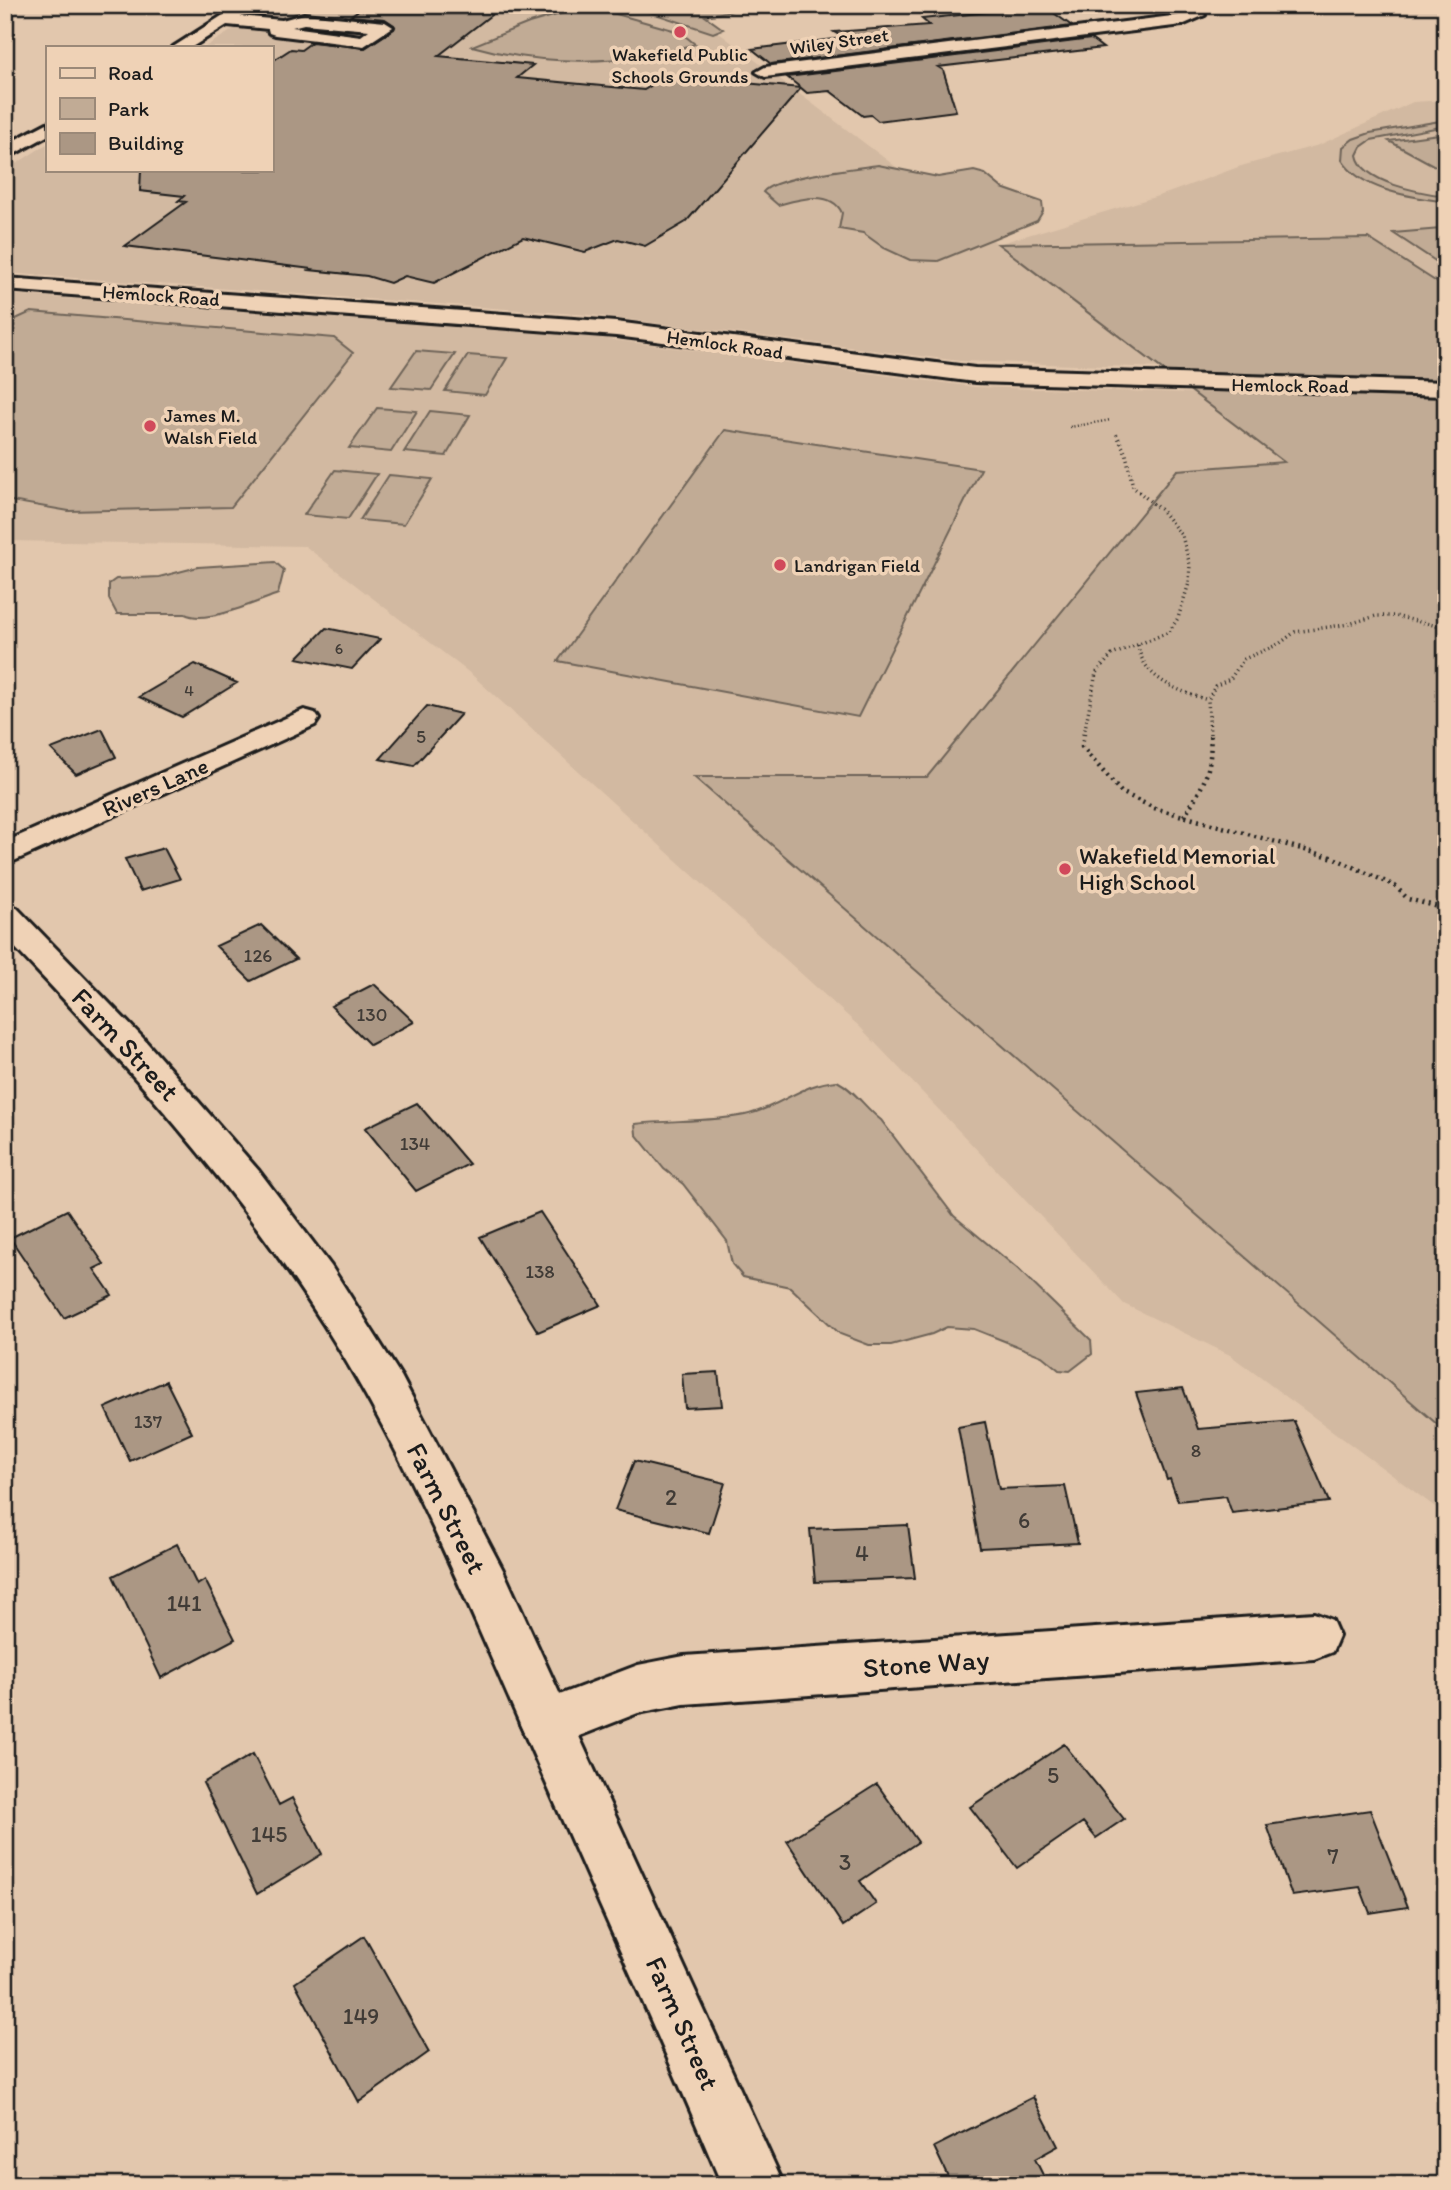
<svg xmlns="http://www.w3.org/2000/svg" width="1451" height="2190" font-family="Itim,sans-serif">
<rect width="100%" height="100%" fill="#e2c7ad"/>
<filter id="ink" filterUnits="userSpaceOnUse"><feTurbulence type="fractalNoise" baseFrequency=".0143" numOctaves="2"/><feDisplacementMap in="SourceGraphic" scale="14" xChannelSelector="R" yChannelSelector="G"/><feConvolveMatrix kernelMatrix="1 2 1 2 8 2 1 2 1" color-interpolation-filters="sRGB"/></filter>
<g filter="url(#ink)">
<path fill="#d2b9a1" d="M273 5H682L998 244 1168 193 1241 166 1319 145 1413 102 1446 100V288L1368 238 999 245 1165 368 960 361 591 315 5 273V171L47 144V170H271V47H205Z
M5 294 591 337 976 387 1195 393 1364 524 1446 595V1515L1230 1355 1124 1304 860 1027 471 674 305 546 5 541Z"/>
<path fill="#c1ab95" stroke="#6e6458" stroke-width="2" d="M654 5H737V6L731 11 705 16 723 29 713 33 646 11Z
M581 8H595L680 32 695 44C625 66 542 66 472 46L529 23Z
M1446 120V126L1371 140 1361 147 1357 155C1362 183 1422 193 1446 196V202C1413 197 1361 191 1342 160L1343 147 1353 139 1370 133Z
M1446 133V172L1389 141Z
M878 165 938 177 974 171 985 174 1002 188 1042 202 1043 211 1037 221 938 261 910 260 884 248 863 233 839 229 842 213C831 189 797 200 778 205L763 192C773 177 856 168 878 165Z
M1446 229V268L1393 233 1441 229Z
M1368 238 1446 288V1432L694 777H927L1177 470 1284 462 998 244Z
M31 312 334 338 353 353 231 507 69 511 5 500V324Z
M416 351 455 354 431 390 391 387Z
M468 355 507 358 485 395 445 391Z
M377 408 417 411 391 452 349 448Z
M430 411 470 415 446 456 404 452Z
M725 430 981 469 858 717 558 661Z
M335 470 377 474 348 519 304 515Z
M389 475 432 479 404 524 360 520Z
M275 562 284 570 278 594C255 602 207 625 185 614H117L109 599V584L116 579 159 577 198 567Z
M837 1081C856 1091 864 1107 881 1120L954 1216 1018 1269 1091 1340 1092 1354 1070 1371 1059 1370 1042 1356 974 1329 947 1327 932 1334 891 1345H869L840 1334 790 1287 743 1277 732 1264 727 1241 683 1184 664 1169 636 1134 635 1124C672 1120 709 1122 745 1115 779 1108 802 1083 837 1081Z"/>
<path fill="#ab9784" stroke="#1c1c1c" stroke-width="2" d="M366 5H504L438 56 533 65 517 78 644 90 667 76 801 88 787 77 1091 39 1103 48 938 67 943 70 956 111 878 121 871 115 863 116 830 91 807 93 801 88 686 222 645 246 618 239 585 252 523 237 434 283 405 276 390 283 367 276 310 270 312 269 125 246 186 202 178 201 184 196 140 191 141 170H271V62L291 49 301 50 312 42 365 48 394 29V25L385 19 350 16Z
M1044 6 1072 26 771 64 752 49 844 38 834 32 929 25 922 19Z
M326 628 380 639 352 669 297 658Z
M195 664 237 683 182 717 139 697Z
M427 706 461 714 414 766 380 759Z
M102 729 116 757 76 774 51 749Z
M164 848 180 879 140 891 125 859Z
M261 925 296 959 251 981 216 946Z
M374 984 414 1022 370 1045 331 1006Z
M417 1103 469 1164 416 1191 365 1128Z
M67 1210 104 1264 94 1269 112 1295 64 1318 10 1238Z
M540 1212 601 1305 538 1332 480 1237Z
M718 1372 722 1406 685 1408 682 1374Z
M166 1381 192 1433 130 1461 105 1408Z
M1183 1388 1198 1429 1294 1421 1329 1502 1232 1513 1226 1496 1178 1501 1170 1479 1167 1480 1136 1393Z
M985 1422 999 1489 1065 1486 1078 1543 980 1548 958 1427Z
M634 1461 725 1483 709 1533 615 1510Z
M908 1525 915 1578 815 1582 810 1529Z
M177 1544 197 1585 205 1580 235 1639 161 1678 113 1576Z
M1064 1744 1124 1819 1096 1838 1083 1822 1017 1868 970 1807Z
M253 1754 279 1805 292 1798 322 1854 257 1894 203 1783Z
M877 1784 918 1842 860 1881 876 1904 843 1926 787 1841Z
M1370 1810 1408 1907 1370 1913 1360 1887 1292 1896 1267 1825Z
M364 1936 429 2052 359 2102 295 1983Z
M1033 2097 1058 2146 1035 2159 1048 2185H952L934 2147Z"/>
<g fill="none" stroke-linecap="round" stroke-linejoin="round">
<g stroke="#1c1c1c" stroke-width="6">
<path id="minor" d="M1183 5H1199L1205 15 1182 25 765 77 756 72 765 67 1180 15 1188 13Z
M304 14 385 22 393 27 364 46 275 35 269 33 268 29 227 25 219 20 227 15 282 20ZM304 24 369 30 361 36 292 27Z
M5 278 616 322 975 368 1446 382V396L975 382 616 336 5 290Z
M304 710 315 713 319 719 315 725 5 865V842Z
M1314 1613 1332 1620 1339 1636 1332 1652 1314 1659 684 1704 638 1713 546 1749 528 1741 520 1724 528 1707 638 1665 684 1656Z"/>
</g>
<g stroke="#1c1c1c" stroke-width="6">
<path id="major" d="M239 5H259L192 47H173Z
M47 123V136L5 159V145Z
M5 905 17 908 142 1037 259 1171 331 1266 401 1376 503 1570 784 2185H722C660 2037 593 1891 529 1744 466 1601 408 1457 324 1325 234 1183 121 1059 5 937Z"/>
</g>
<path stroke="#1c1c1c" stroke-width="2.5" stroke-dasharray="1 2.5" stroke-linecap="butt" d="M1070 427 1111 420"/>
<path stroke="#1c1c1c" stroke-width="3.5" stroke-dasharray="1 3.5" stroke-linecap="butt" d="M1138 645C1143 679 1178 691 1208 700
M1084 734 1096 673 1112 655 1169 632 1178 618 1189 583 1190 565 1182 536 1162 511 1133 487 1126 454 1115 431
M1210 734 1208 700 1215 686 1230 679 1244 659 1279 644 1295 632 1349 624 1376 616H1395L1446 628"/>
<path stroke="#1c1c1c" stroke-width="4.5" stroke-dasharray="2 4.5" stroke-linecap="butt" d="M1084 733 1082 747 1121 792 1154 808 1334 858 1395 886 1408 899 1446 909
M1184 816C1204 785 1213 770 1210 733"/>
<use href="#minor" fill="#efd2b6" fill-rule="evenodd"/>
<use href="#major" fill="#efd2b6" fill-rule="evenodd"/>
</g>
</g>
<g fill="#d1495b" stroke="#efd2b6" stroke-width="2.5">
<circle cx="680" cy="32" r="7"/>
<circle cx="150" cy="426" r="7"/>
<circle cx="780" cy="565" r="7"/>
<circle cx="1065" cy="869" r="7"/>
</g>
<g text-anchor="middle" stroke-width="7" stroke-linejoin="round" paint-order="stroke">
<g font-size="16" fill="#403b36">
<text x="339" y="654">6</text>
<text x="189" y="696">4</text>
</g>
<g font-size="19" fill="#1c1c1c" stroke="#efd2b6">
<text transform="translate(839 41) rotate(-8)" y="7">Wiley Street</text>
<text transform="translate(161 295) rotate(4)" y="7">Hemlock Road</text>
<text transform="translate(725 344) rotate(8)" y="7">Hemlock Road</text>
<text transform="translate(1290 385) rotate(1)" y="7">Hemlock Road</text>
</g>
<g font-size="19" fill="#1c1c1c" stroke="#efd2b6" text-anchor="start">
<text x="680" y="61" text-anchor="middle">Wakefield Public<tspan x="680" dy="22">Schools Grounds</tspan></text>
<text x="164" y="422">James M.<tspan x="164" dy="22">Walsh Field</tspan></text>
<text x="794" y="572">Landrigan Field</text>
</g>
<g font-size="19" fill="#403b36">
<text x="421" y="743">5</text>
<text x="258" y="962">126</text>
<text x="372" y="1021">130</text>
<text x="415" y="1150">134</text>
<text x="540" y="1278">138</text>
<text x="148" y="1428">137</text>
<text x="1196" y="1457">8</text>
</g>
<g font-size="23" fill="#1c1c1c" stroke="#efd2b6">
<text transform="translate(155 787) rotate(-24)" y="8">Rivers Lane</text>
</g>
<g font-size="23" fill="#1c1c1c" stroke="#efd2b6" text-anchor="start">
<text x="1079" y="864">Wakefield Memorial<tspan x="1079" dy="26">High School</tspan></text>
</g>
<g font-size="23" fill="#403b36">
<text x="671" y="1505">2</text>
<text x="1024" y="1528">6</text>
<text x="862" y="1561">4</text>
<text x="184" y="1611">141</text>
<text x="1053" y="1783">5</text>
<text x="269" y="1842">145</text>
<text x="1333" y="1864">7</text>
<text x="845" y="1870">3</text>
<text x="361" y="2024">149</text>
</g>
<g font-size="28" fill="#1c1c1c" stroke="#efd2b6">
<text transform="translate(126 1044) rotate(47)" y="10">Farm Street</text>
<text transform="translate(447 1508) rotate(63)" y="10">Farm Street</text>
<text transform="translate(926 1663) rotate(-4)" y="10">Stone Way</text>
<text transform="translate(683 2023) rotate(66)" y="10">Farm Street</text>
</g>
</g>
<rect width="1451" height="2190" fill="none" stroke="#efd2b6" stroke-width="28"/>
<rect x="14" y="14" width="1423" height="2162" fill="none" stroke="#1c1c1c" stroke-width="2.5" filter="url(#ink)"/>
<rect x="46" y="46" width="228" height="126" fill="#efd2b6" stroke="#9b8978" stroke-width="2"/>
<rect x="60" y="68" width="35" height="10" fill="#efd2b6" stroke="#9b8978" stroke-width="2"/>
<text x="108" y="80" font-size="21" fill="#1c1c1c">Road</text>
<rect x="60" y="98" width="35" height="21" fill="#c1ab95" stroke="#9b8978" stroke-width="2"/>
<text x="108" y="116" font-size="21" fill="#1c1c1c">Park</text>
<rect x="60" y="133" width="35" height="21" fill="#ab9784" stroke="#9b8978" stroke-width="2"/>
<text x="108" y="150" font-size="21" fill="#1c1c1c">Building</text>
</svg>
